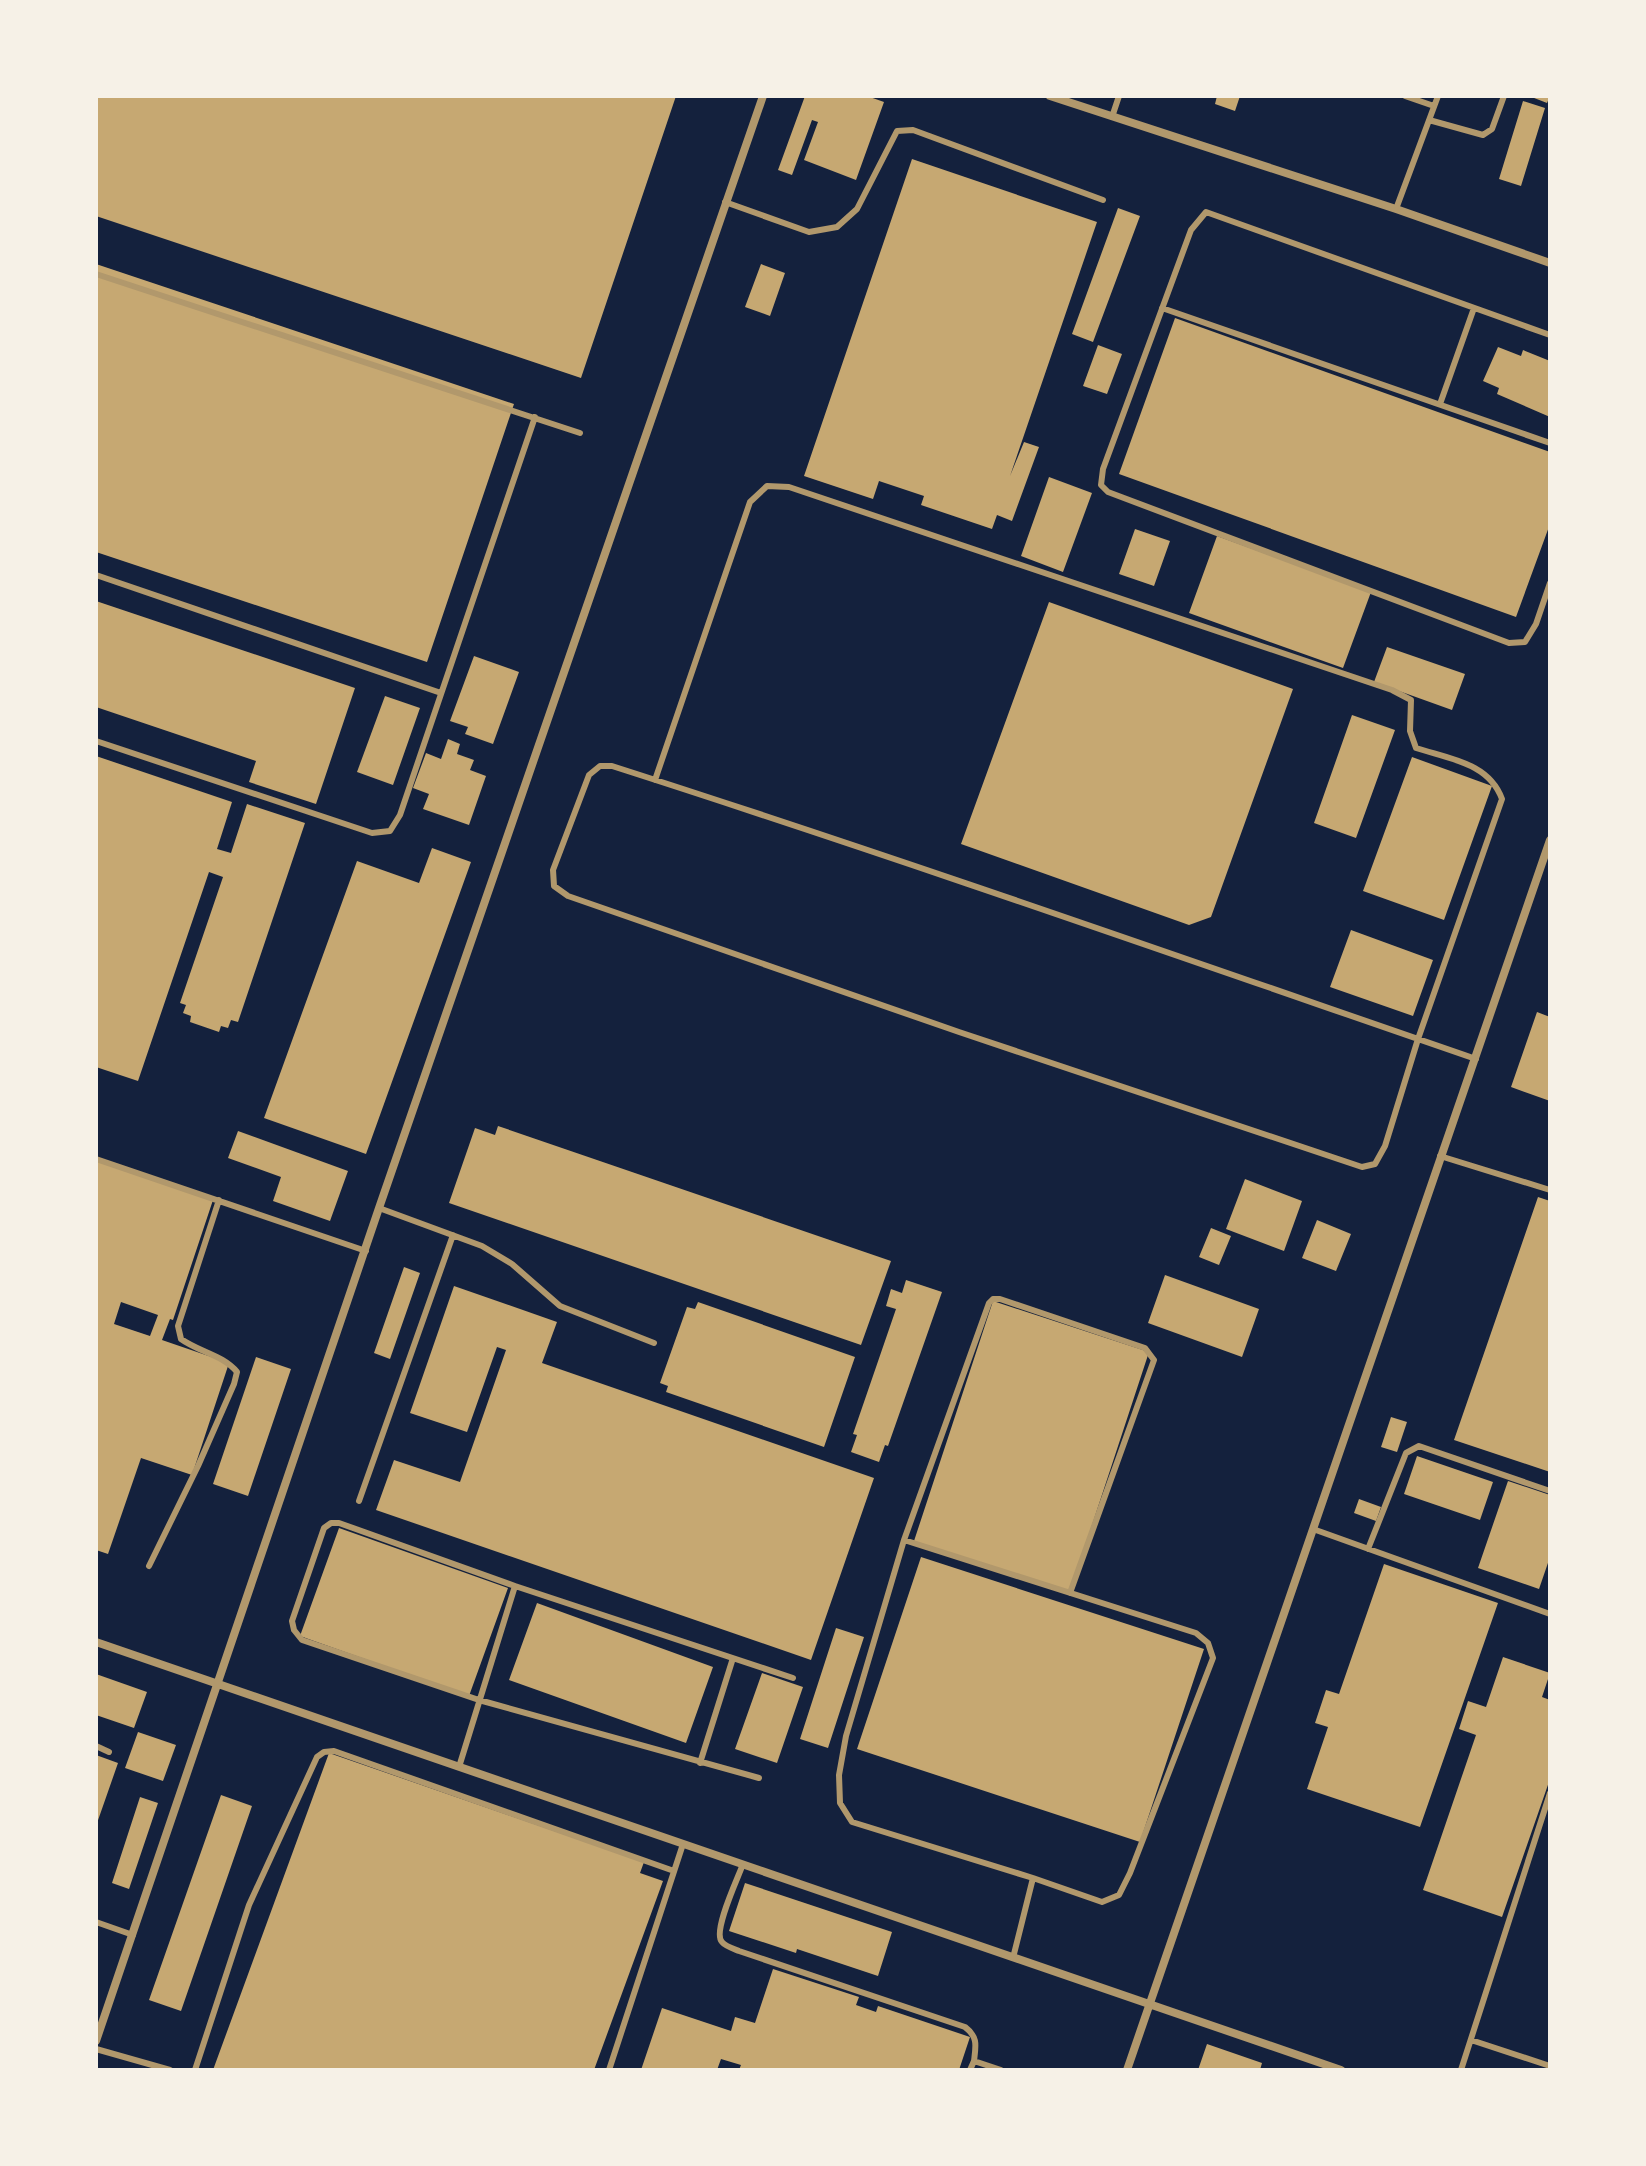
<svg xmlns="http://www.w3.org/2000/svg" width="1646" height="2166" font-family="Cabin,sans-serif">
<rect width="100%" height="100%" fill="#14213d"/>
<path fill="#c6a872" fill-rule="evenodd" d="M96 96H676L581 378 96 216Z
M805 96H867L884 102 856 180 804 160 818 122 812 120 792 175 778 170Z
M1217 96H1240L1235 111 1215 104Z
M1529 96H1550L1547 103Z
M1523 101 1545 108 1521 186 1499 179Z
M912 159 1097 222 1010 476 1024 442 1039 447 1012 521 997 515 992 529 921 505 924 496 879 481 873 499 804 476Z
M1118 208 1140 216 1093 342 1072 334Z
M96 264 514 404 427 662 96 552Z
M761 264 785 273 770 316 745 307Z
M1175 318 1550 452V524L1516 617 1119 474Z
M1098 345 1122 354 1107 394 1083 386Z
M1498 347 1521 356 1523 350 1550 361V417L1497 394 1499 388 1483 381Z
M1049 477 1092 493 1063 572 1021 556Z
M1135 529 1170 541 1154 586 1119 574Z
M1217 536 1371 592 1343 668 1189 613Z
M96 601 355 688 316 804 249 782 256 761 96 707Z
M1049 602 1293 689 1211 917 1189 925 961 844Z
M1387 647 1465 674 1452 710 1374 682Z
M474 656 519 672 493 744 465 734 468 727 450 721Z
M385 696 420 708 393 785 357 772Z
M1352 715 1395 730 1356 838 1314 823Z
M448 739 460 744 457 754 474 760 470 770 486 776 469 825 423 809 429 794 413 788 426 753 441 759Z
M96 756 232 802 217 849 231 853 247 804 305 823 238 1022 231 1020 228 1028 221 1026 219 1032 190 1022 191 1016 183 1013 186 1005 180 1003 223 877 209 872 138 1081 96 1067Z
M1412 757 1492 786 1444 920 1363 891Z
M432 848 471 862 366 1154 264 1118 357 861 419 883Z
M1351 930 1433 960 1413 1016 1330 987Z
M1537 1012 1550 1017V1101L1511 1087Z
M498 1126 891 1261 861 1345 449 1203 475 1128 495 1135Z
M238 1131 348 1171 330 1221 273 1201 281 1177 228 1158Z
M96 1160 213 1200 173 1320 170 1319 162 1340 229 1363 192 1475 141 1458 108 1554 96 1550ZM121 1302 158 1315 150 1336 114 1324Z
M1245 1179 1302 1201 1284 1251 1226 1229Z
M1538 1197 1550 1201V1472L1454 1440Z
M1317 1220 1351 1234 1336 1271 1302 1258Z
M1211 1228 1231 1236 1219 1265 1199 1257Z
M404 1267 420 1273 390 1359 374 1353Z
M1165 1275 1259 1309 1242 1357 1148 1323Z
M906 1280 942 1292 888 1446 885 1445 879 1462 851 1452 857 1435 853 1434 896 1309 886 1306 891 1289 902 1293Z
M454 1286 557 1322 542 1363 874 1478 811 1660 376 1510 394 1460 460 1482 506 1350 497 1347 467 1432 410 1413Z
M993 1301 1149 1352 1070 1592 914 1541Z
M698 1302 855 1357 824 1447 666 1392 668 1386 660 1383 687 1307 695 1309Z
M256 1357 291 1369 248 1496 213 1484Z
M1391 1417 1407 1422 1397 1452 1381 1447Z
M1417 1456 1493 1482 1480 1520 1404 1494Z
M1508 1481 1550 1495V1557L1539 1589 1478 1568Z
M1359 1499 1381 1507 1376 1521 1354 1513Z
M339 1528 508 1588 469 1696 300 1636Z
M921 1557 1204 1649 1140 1842 857 1749Z
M1384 1564 1498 1603 1420 1827 1307 1789 1328 1727 1315 1723 1326 1690 1339 1694Z
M537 1603 713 1667 686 1743 509 1680Z
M836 1628 864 1637 828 1748 800 1739Z
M1503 1657 1550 1673 1542 1697 1550 1700V1779L1502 1917 1423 1890 1476 1735 1459 1729 1468 1701 1486 1707Z
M762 1673 803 1687 777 1763 735 1749Z
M96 1674 147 1692 134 1728 96 1715Z
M138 1732 176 1745 163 1781 125 1768Z
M329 1753 644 1862 640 1873 663 1881 594 2070H213Z
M96 1755 118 1763 96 1826Z
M221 1795 252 1806 181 2011 149 2000Z
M140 1797 158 1803 129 1889 112 1883Z
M745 1883 892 1932 878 1976 797 1949 796 1953 729 1931Z
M773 1969 859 1997 856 2005 876 2012 878 2006 970 2037 959 2070H739L741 2065 721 2059 717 2070H641L662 2008 731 2031 735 2017 755 2023Z
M1207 2044 1262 2063 1260 2070H1198Z"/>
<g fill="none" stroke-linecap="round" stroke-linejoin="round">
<path stroke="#b1986c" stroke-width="6" d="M1405 96 1434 106
M1112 117 1119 96
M1429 120 1483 135 1492 129 1504 96
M725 202 809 232 837 227 857 209 897 131 913 130 1103 200
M1396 209 1438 96
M96 274 580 433
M1162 308 1550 443
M1550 335 1206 212 1191 230 1103 469 1101 485 1108 492 1509 643 1525 642 1536 624 1550 583
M1440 404 1474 308
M96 575 441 693
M96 741 372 833 390 831 400 815 535 417
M655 780 750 502 767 486 789 487 1392 690 1411 700 1410 731 1416 748C1450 759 1489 763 1502 799L1418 1039 1385 1146 1375 1164 1362 1167 959 1032 568 896 554 886 553 870 589 775 600 766H612C902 859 1189 960 1476 1059
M1440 1156 1550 1190
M96 1159 366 1251
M379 1208 482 1246 512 1264 560 1306 654 1343
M359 1501 453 1235
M1313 1529 1550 1614
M904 1540 1196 1633 1208 1643 1213 1658 1130 1873 1119 1895 1102 1902 1033 1878
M1368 1549 1406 1453 1419 1446 1550 1491
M149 1566 198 1466 234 1384 237 1372C223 1355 199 1352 181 1339L178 1326 219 1200
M515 1586 793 1678
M96 1746 109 1752
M700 1763 733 1658
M459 1767 515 1586 339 1523H331L324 1528 292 1621 294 1630 302 1640 479 1700 759 1778
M743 1864C738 1878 712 1932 722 1942 725 1946 734 1949 739 1951L965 2027C978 2037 976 2045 974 2061
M96 1922 133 1935
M1013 1958 1033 1878 852 1822 840 1803 839 1775 846 1736 904 1540 989 1303 993 1299H1000L1145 1348 1154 1360 1070 1593
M1471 2040 1550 2066
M96 2049 170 2070
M195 2070 249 1905 317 1757 324 1752 334 1751 674 1871
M609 2070 683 1844
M970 2070 974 2061 1001 2070
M1461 2070 1550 1793"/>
<path stroke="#b1986c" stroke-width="8" d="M1050 96 1396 209 1550 263
M96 1642 1341 2070
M96 2041 379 1208 763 96
M1127 2070 1550 840"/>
</g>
<rect width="1646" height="2166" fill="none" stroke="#f6f1e7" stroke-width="196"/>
</svg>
